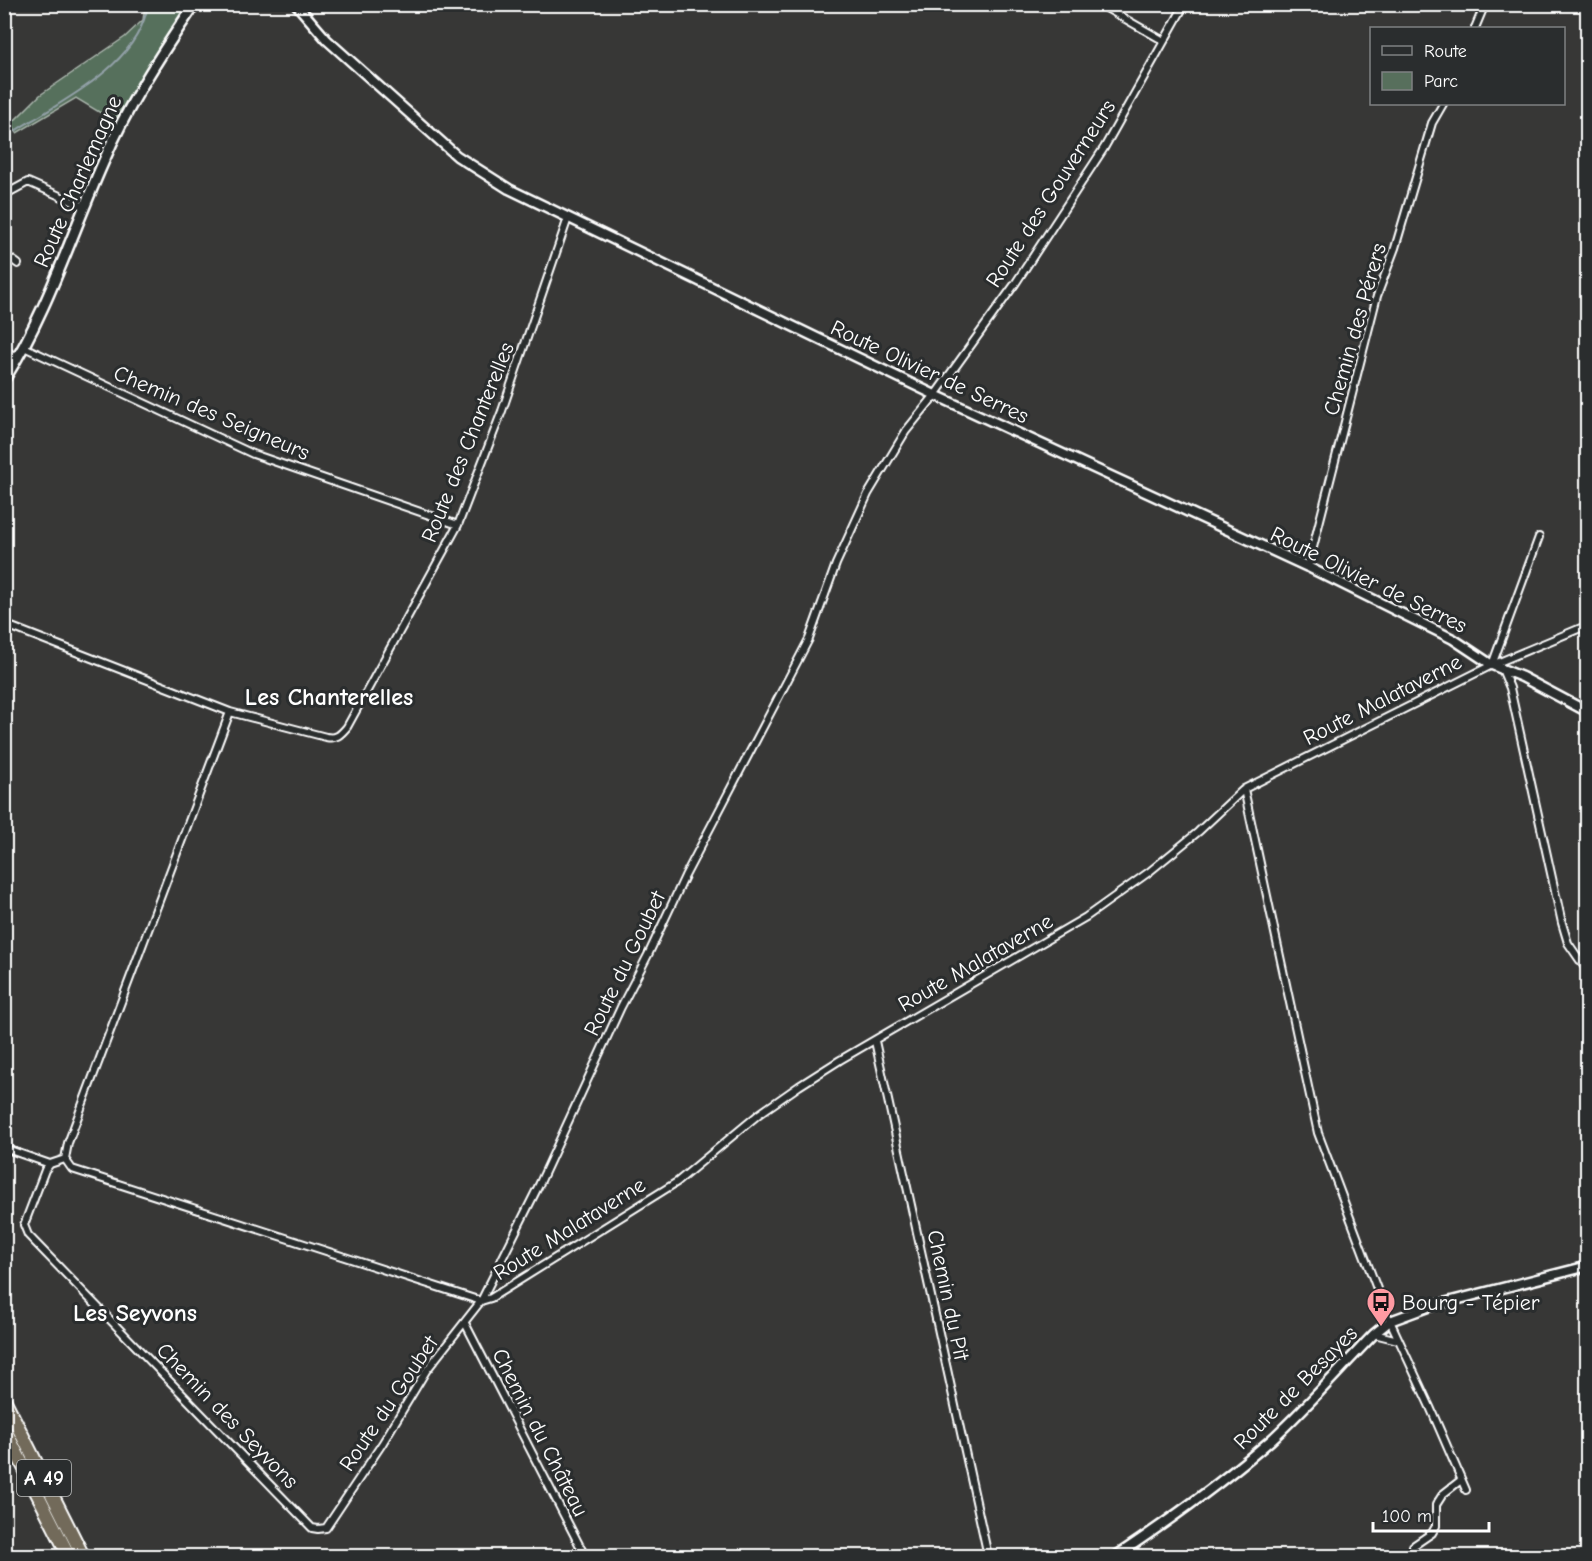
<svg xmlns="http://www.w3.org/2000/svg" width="1592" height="1561" font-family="'Comic Neue',sans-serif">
<rect width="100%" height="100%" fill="#373736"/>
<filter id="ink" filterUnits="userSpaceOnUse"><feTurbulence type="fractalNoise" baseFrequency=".0167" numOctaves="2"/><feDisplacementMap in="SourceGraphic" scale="12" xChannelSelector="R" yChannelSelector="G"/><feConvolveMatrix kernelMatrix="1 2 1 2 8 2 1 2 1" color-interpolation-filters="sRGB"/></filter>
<g filter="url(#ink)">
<path fill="#576f5c" stroke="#abb7ae" stroke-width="1.5" d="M145 5H186L114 121 76 98 17 133 12 123 40 95 125 37 143 20Z"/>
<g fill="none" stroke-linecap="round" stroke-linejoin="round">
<path stroke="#92a1a8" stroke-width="2" d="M4 139C16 129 30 122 43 114 84 88 140 57 148 4"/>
<g stroke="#fff" stroke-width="10">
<path id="minor" d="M1099 4 1164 41
M1475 28 1485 4
M4 195 28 182 85 207
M4 254 18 264
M24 347 253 454 458 525
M4 349 18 359
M1308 567 1377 296 1395 248 1432 123 1443 104
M4 624 230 712 326 737C337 739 340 735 347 727L458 525 502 411 568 218
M1492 665 1539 537
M1502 669 1510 688 1562 923 1568 943 1588 972
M230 712 68 1143 65 1159 72 1169 481 1301 491 1298 677 1182 759 1114 799 1086 840 1060 1086 917 1149 872 1198 832 1244 789 1492 665 1588 625
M1244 789 1318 1133 1385 1310 1430 1407 1466 1490
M875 1041 988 1556
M4 1148 50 1164
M65 1159 50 1164 45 1170 24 1225 28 1235 312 1528 318 1529 326 1528 382 1444 426 1371 481 1301 539 1185 621 1007 649 953 685 876 809 639 836 564 868 494 906 431 935 395 1015 284 1104 148 1185 4
M465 1323 585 1556
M1374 1334 1398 1340
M1413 1546 1432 1533 1436 1526V1505L1443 1494 1461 1480"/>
</g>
<g stroke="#fff" stroke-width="13">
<path id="tertiary" d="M296 4 327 40 457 156 509 189 935 395 1308 567 1453 639 1492 665 1522 677 1588 712
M1116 1556C1170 1520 1222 1483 1271 1440 1307 1407 1340 1369 1374 1334L1390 1321 1428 1307 1588 1266"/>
</g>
<g stroke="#fff" stroke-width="14">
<path id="secondary" d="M4 380C47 313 71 235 103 163 127 106 160 55 195 4"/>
</g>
<g stroke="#fff" stroke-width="16">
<path id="motorway" d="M4 1399 83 1556
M4 1428 69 1556"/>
</g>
<use href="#minor" stroke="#2a2d2e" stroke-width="6"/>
<use href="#tertiary" stroke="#2a2d2e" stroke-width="8"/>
<use href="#secondary" stroke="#2a2d2e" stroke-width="9"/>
<use href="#motorway" stroke="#726b5a" stroke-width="12"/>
</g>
</g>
<defs>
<g id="bus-pin" transform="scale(1.5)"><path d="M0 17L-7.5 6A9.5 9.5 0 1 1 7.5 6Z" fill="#ff9aa2" stroke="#2a2d2e"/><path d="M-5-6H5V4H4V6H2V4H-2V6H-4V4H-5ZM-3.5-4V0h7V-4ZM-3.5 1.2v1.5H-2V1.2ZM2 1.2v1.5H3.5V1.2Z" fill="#111"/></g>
</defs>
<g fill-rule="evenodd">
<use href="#bus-pin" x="1381" y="1302"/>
</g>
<g text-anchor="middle" stroke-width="6" stroke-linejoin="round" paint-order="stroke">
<rect fill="#2a2d2e" stroke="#bfc0c0" stroke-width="1.5" x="17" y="1460" width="54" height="36" rx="4.5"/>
<g font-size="21" font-weight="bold" fill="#fff">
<text x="44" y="1485">A 49</text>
</g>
<g font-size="22" fill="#fff" stroke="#2a2d2e">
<text transform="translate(77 181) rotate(-66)" y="8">Route Charlemagne</text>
<text transform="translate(1050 193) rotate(-57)" y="8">Route des Gouverneurs</text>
<text transform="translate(1354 329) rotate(-74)" y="8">Chemin des Pérers</text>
<text transform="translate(930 371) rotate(25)" y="8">Route Olivier de Serres</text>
<text transform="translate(212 412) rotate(23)" y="8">Chemin des Seigneurs</text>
<text transform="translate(467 442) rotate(-68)" y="8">Route des Chanterelles</text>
<text transform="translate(1369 579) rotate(26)" y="8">Route Olivier de Serres</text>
<text transform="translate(1382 699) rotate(-27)" y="8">Route Malataverne</text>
<text transform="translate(975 962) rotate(-30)" y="8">Route Malataverne</text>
<text transform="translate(624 963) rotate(-64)" y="8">Route du Goubet</text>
<text transform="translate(569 1228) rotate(-32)" y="8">Route Malataverne</text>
<text transform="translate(949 1295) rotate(78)" y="8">Chemin du Pit</text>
<text transform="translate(1295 1387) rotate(-45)" y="8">Route de Besayes</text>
<text transform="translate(388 1403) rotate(-56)" y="8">Route du Goubet</text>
<text transform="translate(228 1415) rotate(46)" y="8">Chemin des Seyvons</text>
<text transform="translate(541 1432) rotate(63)" y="8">Chemin du Château</text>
</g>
<g font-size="22" fill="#fff" stroke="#2a2d2e" text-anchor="start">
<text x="1402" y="1310">Bourg - Tépier</text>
</g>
<g font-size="24" font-weight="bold" fill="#fff" stroke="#2a2d2e">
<text x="329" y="705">Les Chanterelles</text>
<text x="135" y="1321">Les Seyvons</text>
</g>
</g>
<rect width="1592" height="1561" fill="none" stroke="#2a2d2e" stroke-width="24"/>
<rect x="12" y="12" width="1568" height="1537" fill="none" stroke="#fff" stroke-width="2" filter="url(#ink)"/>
<rect x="1370" y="27" width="195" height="78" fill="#2a2d2e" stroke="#7f8182" stroke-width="1.5"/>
<rect x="1382" y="46" width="30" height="9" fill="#2a2d2e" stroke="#7f8182" stroke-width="1.5"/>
<text x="1424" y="57" font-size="18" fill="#ffffff">Route</text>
<rect x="1382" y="72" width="30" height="18" fill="#576f5c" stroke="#7f8182" stroke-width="1.5"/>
<text x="1424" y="87" font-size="18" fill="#ffffff">Parc</text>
<path d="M1373 1522v9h116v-9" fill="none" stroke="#ffffff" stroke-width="3"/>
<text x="1382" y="1522" font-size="18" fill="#ffffff" stroke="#2a2d2e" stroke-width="4.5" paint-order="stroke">100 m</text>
</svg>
